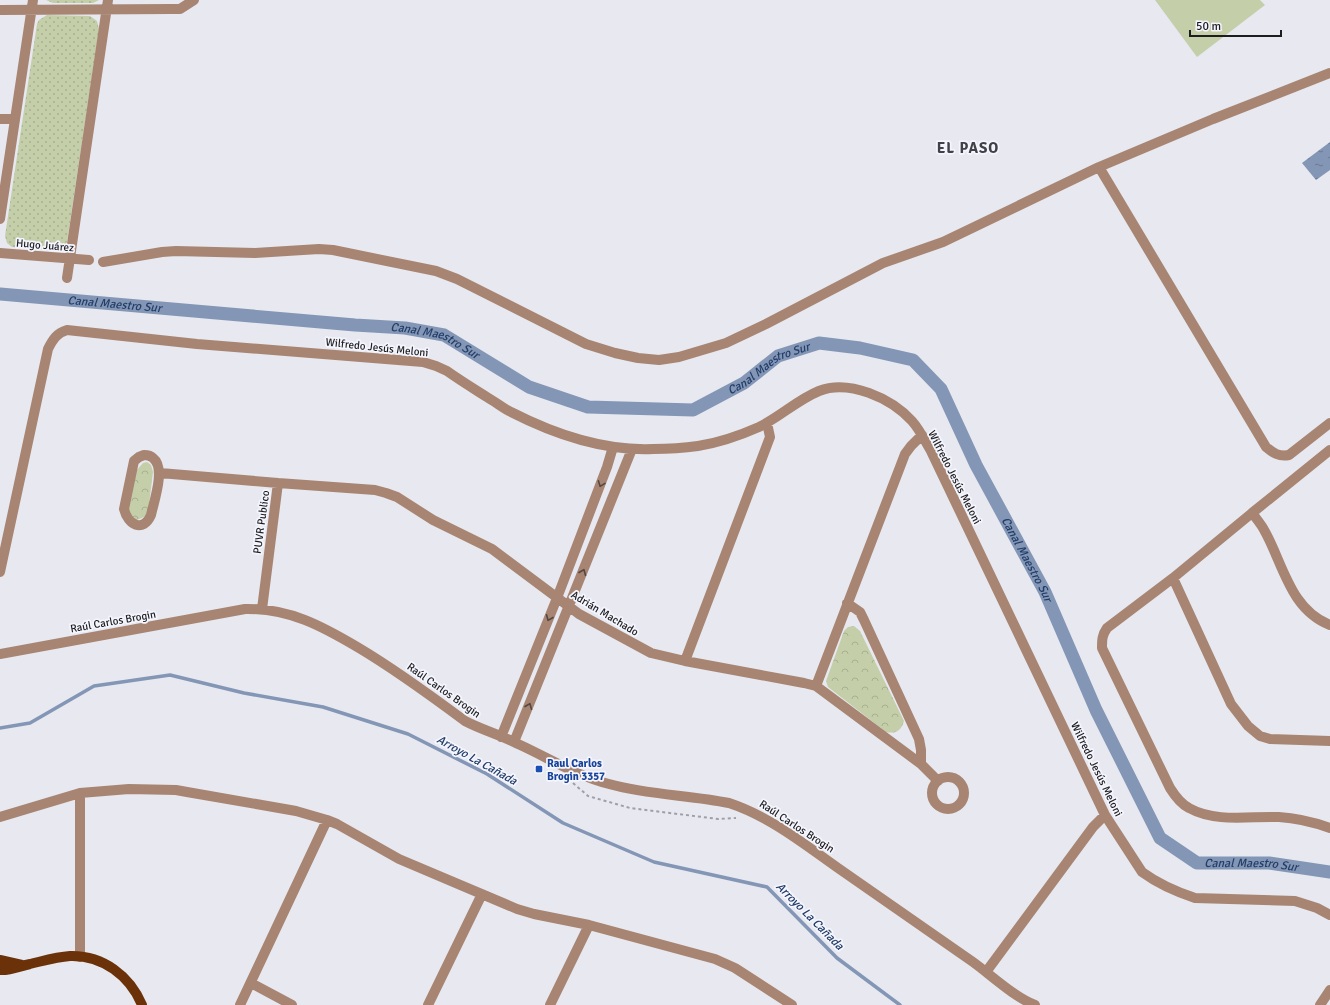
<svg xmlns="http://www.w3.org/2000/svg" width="1330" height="1005" font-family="Signika,sans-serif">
<defs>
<pattern id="grass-dots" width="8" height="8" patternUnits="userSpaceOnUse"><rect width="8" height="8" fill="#c4cea9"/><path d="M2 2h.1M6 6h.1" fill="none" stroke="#a8b091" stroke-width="1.8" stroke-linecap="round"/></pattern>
<pattern id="park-crowns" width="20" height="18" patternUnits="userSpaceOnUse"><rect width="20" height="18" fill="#c4cea9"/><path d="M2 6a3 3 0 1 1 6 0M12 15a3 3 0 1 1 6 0" fill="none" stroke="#a8b091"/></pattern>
<pattern id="water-ripples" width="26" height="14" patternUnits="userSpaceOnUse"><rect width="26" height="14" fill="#8396b5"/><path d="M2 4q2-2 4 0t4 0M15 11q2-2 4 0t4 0" fill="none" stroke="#6b7a93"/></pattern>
</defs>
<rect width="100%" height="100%" fill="#e7e8f0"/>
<path fill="url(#grass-dots)" d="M46 0H99L93 3H53Z
M47 15 90 16 97 21 99 29 67 242 64 247 58 250 12 247 7 243 5 236 37 24 39 20Z"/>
<path fill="url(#park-crowns)" d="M147 462 151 465 153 472 148 512 144 517 137 520 133 519 128 508 136 471 143 463Z
M854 626 860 631 904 721C901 731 896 734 886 732L828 687 826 681 844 631 848 627Z"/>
<path fill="#c4cea9" d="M1155 0H1260L1265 5 1197 57Z"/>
<path fill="url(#water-ripples)" d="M1330 142V170L1316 180 1302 163Z"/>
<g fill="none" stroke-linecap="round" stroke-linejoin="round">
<path stroke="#8396b5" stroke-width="3.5" d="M0 728 30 723 94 686 170 675 244 693 323 707 408 734 487 774 563 823 654 862 767 887 837 958 900 1005"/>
<path stroke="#8396b5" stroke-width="13" id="s1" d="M0 294 355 325 405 328 444 335 529 387 588 407 693 410 744 383 778 356 819 343 860 348 913 360 941 389 976 465 1045 592 1096 710 1160 838 1197 863H1269L1330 872"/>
<path stroke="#9fa0a6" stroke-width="2" stroke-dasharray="3 3" stroke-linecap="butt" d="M573 783 588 796 630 808 718 819 736 818"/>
<path stroke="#a78572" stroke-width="10" d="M0 10 172 9H180L194 0
M0 119H15
M1099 167 1266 447C1273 453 1279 457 1289 455L1330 423
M0 219 33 0
M0 253 89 260
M103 262 162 252 176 251 255 253 319 249 333 250 436 271 457 279 586 344 615 353 638 358 659 360 679 357 726 343 766 324 883 263 943 242 1099 167 1213 119 1330 73
M67 278 108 0
M1330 450 1252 513C1256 518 1260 523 1263 528 1283 562 1289 609 1330 625
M144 455C147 455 151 456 153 458 166 468 154 501 151 515 143 533 128 525 124 509L134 461 139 457Z
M160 473 278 483 262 609
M278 483 375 490 386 493 397 497 433 520 492 549 579 614 651 653 685 661 804 683 816 686 921 764 938 781
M1252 513 1173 578 1107 628C1102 635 1102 640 1102 648L1170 788C1175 796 1181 804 1189 808 1216 823 1250 816 1279 817 1297 818 1313 822 1330 828
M0 572 48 349C53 339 57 333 67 330L197 344 423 362 436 366 447 371C461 381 476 390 490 399 497 403 504 409 511 412 554 434 604 451 653 449 668 449 684 448 698 446 717 443 741 435 759 427 780 417 797 400 819 391 849 379 891 398 912 421 920 430 925 441 931 451L1105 815 1142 872C1157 883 1177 892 1195 898L1295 901 1317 908 1330 915
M1173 578 1231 704 1248 726 1260 736 1270 739 1330 741
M847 603 860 612 864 620 919 739 921 750V764
M0 654 245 609C289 608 322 626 359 648 396 670 430 695 465 721 482 730 501 735 518 744 547 757 579 777 609 784 648 795 690 795 729 803 769 816 804 844 838 868 883 899 928 931 973 962 991 975 1014 997 1035 1005
M685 661 770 437 767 423
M816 686 905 454 911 446 922 435
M501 737 557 598 607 467 613 447
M514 742 632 449
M932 793a16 16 0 1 1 32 0a16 16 0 1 1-32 0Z
M80 793V957
M0 817 80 793 129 789 176 790 187 792 296 811 327 820 337 824 399 859 517 909 534 914 589 925 715 959 735 968 792 1005
M986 972 1093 827 1105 815
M251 983 292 1005
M240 1005 327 820
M428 1005 482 894
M550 1005 589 925
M1320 1005 1330 990"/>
<path stroke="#6b320a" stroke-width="10" d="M0 960 22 965
M0 970C10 971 20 966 30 964 43 961 56 957 70 956 103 955 130 976 142 1005"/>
</g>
<defs><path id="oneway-chevron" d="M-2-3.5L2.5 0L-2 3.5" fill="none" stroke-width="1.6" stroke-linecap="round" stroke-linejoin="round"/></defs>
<g stroke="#544741">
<use href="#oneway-chevron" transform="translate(601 484) rotate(111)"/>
<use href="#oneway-chevron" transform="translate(583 572) rotate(-68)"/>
<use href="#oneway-chevron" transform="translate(549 618) rotate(112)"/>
<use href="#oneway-chevron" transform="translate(529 706) rotate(-68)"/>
</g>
<rect fill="#1a4fb4" stroke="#f4f5fd" stroke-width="1.5" x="535" y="765" width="8" height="8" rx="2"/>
<g text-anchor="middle" stroke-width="3.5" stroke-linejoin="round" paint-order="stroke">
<g font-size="11" fill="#1d1d20" stroke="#f4f5fd">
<text transform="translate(45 245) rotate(5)" y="4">Hugo Juárez</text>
<text transform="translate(377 347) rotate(6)" y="4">Wilfredo Jesús Meloni</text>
<text transform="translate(955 477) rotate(63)" y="4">Wilfredo Jesús Meloni</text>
<text transform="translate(261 522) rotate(-82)" y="4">PUVR Publico</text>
<text transform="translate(605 613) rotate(31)" y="4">Adrián Machado</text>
<text transform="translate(113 621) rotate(-10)" y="4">Raúl Carlos Brogin</text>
<text transform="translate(444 690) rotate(35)" y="4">Raúl Carlos Brogin</text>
<text transform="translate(1097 769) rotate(64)" y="4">Wilfredo Jesús Meloni</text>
<text transform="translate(797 826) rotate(33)" y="4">Raúl Carlos Brogin</text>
</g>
<g font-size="11" font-weight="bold" fill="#164399" stroke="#f4f5fd" text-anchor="start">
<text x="547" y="767">Raul Carlos<tspan x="547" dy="13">Brogin 3357</tspan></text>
</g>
<g font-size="12" font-style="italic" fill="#223d68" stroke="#f4f5fd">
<text dy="4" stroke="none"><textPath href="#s1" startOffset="115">Canal Maestro Sur</textPath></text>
<text dy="4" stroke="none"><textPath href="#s1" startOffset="439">Canal Maestro Sur</textPath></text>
<text dy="4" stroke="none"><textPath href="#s1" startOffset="800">Canal Maestro Sur</textPath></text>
<text dy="4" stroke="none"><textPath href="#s1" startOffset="1184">Canal Maestro Sur</textPath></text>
<text transform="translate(477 760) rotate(29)" y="4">Arroyo La Cañada</text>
<text dy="4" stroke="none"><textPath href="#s1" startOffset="1592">Canal Maestro Sur</textPath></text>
<text transform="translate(810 916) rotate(45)" y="4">Arroyo La Cañada</text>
</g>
<g font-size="15" font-weight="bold" letter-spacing="1" fill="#414248" stroke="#f4f5fd">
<text x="968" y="153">EL PASO</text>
</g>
</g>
<path d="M1190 30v6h91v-6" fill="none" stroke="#1d1d20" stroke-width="2"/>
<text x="1196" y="30" font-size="12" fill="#1d1d20" stroke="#f4f5fd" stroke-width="3" paint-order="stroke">50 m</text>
</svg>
